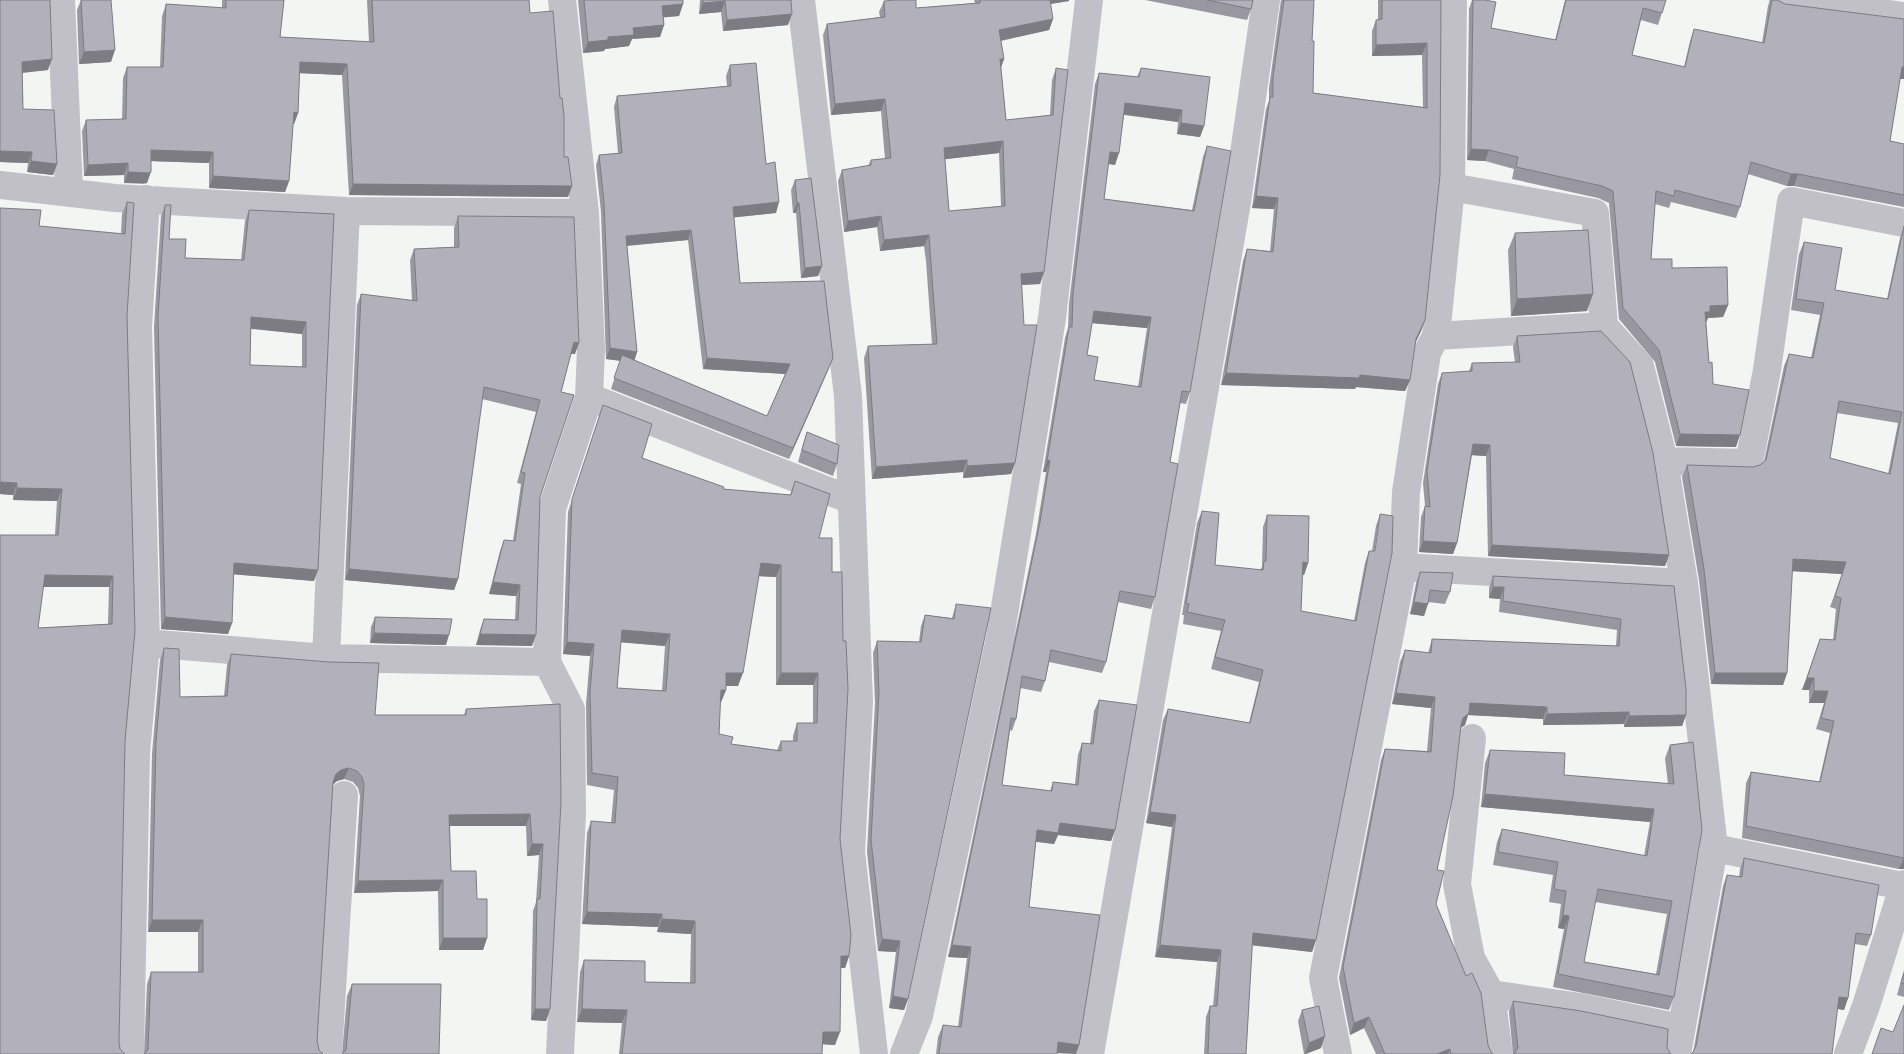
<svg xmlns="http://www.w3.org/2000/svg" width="1904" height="1054" font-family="Barlow,sans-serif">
<rect width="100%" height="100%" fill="#f2f5f2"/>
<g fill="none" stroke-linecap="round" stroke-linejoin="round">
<path stroke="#c2c0c7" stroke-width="28" d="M61 0 69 191
M801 0 848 396 859 702 851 852 874 1054
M1783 0 1904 16
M0 185 115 198 346 211 585 213
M1451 187 1595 213 1604 326 1640 366 1664 461 1684 583 1714 848 1677 1054
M1436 336 1604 326
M589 397 851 500
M1664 461 1749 463 1767 370 1791 201 1904 223
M1403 567 1684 583
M146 643 326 658 547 662
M326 658 346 211
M1472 738 1457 884 1471 958 1491 994 1499 1054
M1714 848 1903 886
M1491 994 1580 1007 1680 1028
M130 1054 136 753 146 643 138 327 146 199
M328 1054 344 795
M560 1054 572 814 571 709 547 662 552 509 589 397 591 349 585 213 562 0
M904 1054 919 1016 1000 638 1052 318 1089 0
M1090 1054 1237 202 1266 0
M1338 1054 1323 978 1403 567 1406 492 1427 353 1436 336 1451 187 1453 0
M1848 1054 1866 1006 1904 884"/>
</g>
<path fill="#9998a1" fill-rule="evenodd" d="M0 0 48 70 22 73 23 109 57 164 53 175 27 172 28 163 0 162Z
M81 0H111V62L79 64 77 10Z
M222 0H284L280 37 369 42 367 0H529L530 13 572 186 568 197 349 195 342 75 299 73 298 113 294 124H293L289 181 285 192 209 188V163L151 161 147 183 144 184 124 183V175L84 176 82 131 86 120 122 119 123 78 127 67H160L162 16 166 4 222 8Z
M578 0H683V4L679 16 663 17 664 25 660 37 632 39 629 46 605 49 604 51 583 53Z
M700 0H791L788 25 723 31 721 12 699 14Z
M974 0H1069V1L1050 4 1053 19 1049 30 1001 41 1004 59 1001 67 1006 120 1050 115 1052 80 1056 68 1044 272 1040 284 1022 285 1015 463 1011 474 963 478V472L872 479 864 358 868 346 932 344 926 261 924 246 880 251 877 227 844 232 838 181 842 170 868 166 871 160 885 159 881 111 831 115 823 35 827 24 880 17 879 12 884 1 916 8 975 3ZM999 153 1001 206 949 211 945 159Z
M1145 0H1253L1251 9 1247 20Z
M1281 0H1314L1312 41 1313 93 1423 107 1422 55 1372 56V31L1376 20H1378V0H1441L1425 320 1421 331 1415 343 1410 380 1405 391 1356 387 1355 389 1221 385 1243 261 1247 249 1270 251 1274 209 1252 208 1266 109 1269 101V88Z
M1472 0H1485L1491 28 1555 40 1565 0H1666L1658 25 1641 20 1632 55 1684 67 1690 41 1694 29 1762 43 1768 6 1770 0H1777L1785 4 1900 79 1890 141 1904 144V207L1794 186H1787L1748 174 1740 207 1736 218 1671 202 1669 208 1655 204 1651 259 1672 268 1728 305 1723 317 1708 318 1706 323 1709 363 1713 384 1736 447 1676 446 1655 362 1619 319 1609 203 1598 198 1512 179 1514 169 1485 161 1467 160 1469 9Z
M730 65 766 164 776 213 734 217 740 283 829 368 789 459 611 389 620 361 606 359 601 212 596 165 599 155 618 153 614 107 617 96 727 86 726 76ZM688 240 703 369 785 374 767 416 634 360 637 352 627 246Z
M1141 68 1204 126 1200 137 1177 134 1178 122 1124 115 1115 165 1108 164 1104 199 1192 210 1203 157 1207 146 1190 392 1186 404 1180 403 1170 462 1155 597 1151 609 1118 602 1106 662 1102 673 1049 662 1045 681 1041 692 1020 688 1016 719 1012 731 1010 730 1002 785 1050 791 1053 782 1075 784 1078 755 1082 743 1090 744 1094 711 1099 700 1115 830 1111 841 1058 835 1054 844 1036 842 1029 907 1057 1054H936L938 1037 943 1025 958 1027 967 958 948 957 1036 534 1046 472H1043L1065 338 1068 328 1069 304 1095 84 1099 73 1137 77ZM1092 323 1147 328 1138 387 1094 380 1087 355Z
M795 180 822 266 818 276 801 278 796 213H793L791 190Z
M127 202V316L135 631 0 1054V535H55L57 501 13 500V495L0 494V208L39 226 121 234 122 214ZM43 587H109L108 624 38 628Z
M165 205 169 239 185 258 241 260 245 221 249 210 334 214 314 581 233 574 232 623 228 634 161 629 154 327 161 216ZM251 329 302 334V367L250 365Z
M458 216 575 354H571L561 392 540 497 532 646 476 645 480 630 484 619 515 620 516 596 489 594 500 551 504 540 513 541 521 484 517 483 536 412 482 399 458 579 454 590 345 580 357 305 361 294 412 301 410 260 414 249 454 247V228Z
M1904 226V869H1899L1742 838 1746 783 1751 772 1819 782 1830 733 1816 729 1824 703H1809V690H1802L1820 639 1833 640 1836 609 1830 607 1842 574 1792 571 1787 673 1783 685 1711 684 1699 580 1682 477 1687 465 1753 467 1760 465 1764 462 1784 366 1789 354 1811 358 1820 315 1791 310 1799 254 1804 242 1835 290 1887 299 1900 238ZM1837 413 1898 423 1888 474 1830 458Z
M1515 233 1587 311 1511 316 1508 250Z
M1517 336 1669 555 1665 566 1488 556 1486 456 1472 455 1457 543 1453 554 1419 552 1421 517 1425 506 1423 483 1438 384 1442 373 1469 371 1472 363H1515L1513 347Z
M603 405 642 458 723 489 790 495 795 481 819 538 832 572 840 839 849 956 845 968H841L835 1045 822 1044V1054H619L622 1023 577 1022 580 972 584 960 645 982 690 983 691 934 657 932 658 927 582 924 587 833 591 821 611 823 614 790 587 785 586 704 590 656 563 654 568 512ZM759 576 776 577V685H813V723H797L793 736V741H781L777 750 731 744 719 734 720 702H721L726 690V686H738ZM621 642 665 646 662 691 617 688Z
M807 432 837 464 833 476 798 462 803 444Z
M1202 511 1215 565 1260 570 1262 567 1263 527 1267 515 1308 563 1304 575 1302 574 1301 611 1354 621 1365 563 1369 551H1372L1376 526 1380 514 1316 940 1312 952 1252 945 1246 1054H1204L1206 1017 1210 1006H1213L1217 962 1155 957 1172 827 1146 823 1163 720 1168 709 1249 723 1259 682 1211 669 1221 631 1183 624 1184 615H1182L1197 523Z
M1420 572 1450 592 1445 604 1428 602 1424 616 1410 614 1416 583Z
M1493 576 1674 586 1686 715 1682 726 1624 727V724L1543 725V719L1468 715 1465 725 1460 728 1437 870 1436 904 1488 1045 1491 1052 1493 1054H1376L1364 1028 1350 1035 1339 978 1381 760 1385 749 1427 751 1431 708 1392 704 1400 662 1405 650 1428 653 1432 639 1616 646 1617 630 1499 612 1500 599 1489 598V588Z
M956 604 908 999 904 1010 889 1008 896 952 878 951 867 852 875 703 873 653 877 641 919 642 921 626 925 615 952 618Z
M375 617 446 645 370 643 371 627Z
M164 648 180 697 224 696 227 665 231 654 375 715H464L466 709 560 704 550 1009 546 1021 531 1020 533 911 536 902 539 855 527 856 526 826H450L451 871 477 899 487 938 483 950H439L438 891 354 893 360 796 358 788 353 782 344 779 337 781 333 785 317 1041 319 1050 144 1054 147 984 151 972H198V932H148L152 754 160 660Z
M1693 742 1674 997 1669 1010 1553 987 1564 929 1558 928 1561 904 1549 902 1553 875 1493 865 1497 842 1502 829 1644 856 1650 822 1481 807 1485 763 1490 750 1564 775 1668 784 1665 758 1670 745ZM1595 902 1667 914 1656 974 1584 962Z
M1744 858 1871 935 1867 946 1855 944 1848 998 1844 1010 1837 1009 1693 1053 1723 886 1727 875 1739 877 1740 869Z
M1904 970V997L1897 995Z
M352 984 439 1054H342L347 996Z
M1513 1001 1667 1048 1513 1054 1509 1012Z
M1302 1010 1321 1048 1306 1054H1304L1298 1021Z"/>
<path fill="#7d7c83" d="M1046 0H1069V1L1044 5Z
M725 1 721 12 699 14 703 3Z
M683 4 679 16 658 18 662 6Z
M792 14 788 25 723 31 727 20Z
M1053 19 1049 30 994 42 999 30Z
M664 25 660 37 632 39 629 46 605 49 604 51 583 53 588 42 608 37 633 28Z
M1427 43 1422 55 1372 56 1376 45Z
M115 50 111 62 79 64 84 52Z
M52 59 48 70 18 73 22 62Z
M1000 59H1004L1000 70Z
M300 62 347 64 342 75 296 73Z
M1902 67H1904V79H1898Z
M885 99 881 111 831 115 835 104Z
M1125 103 1182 110 1178 122 1121 114Z
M294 112 298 113 294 124H290Z
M1181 123 1204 126 1200 137 1177 134Z
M1003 141 999 153 939 160 944 148Z
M1471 149 1489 150 1485 161 1467 160Z
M151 150 213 152 209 163 147 161Z
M0 151 32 152 28 163 0 162Z
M1110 152 1119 153 1115 165 1105 163Z
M31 161 57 164 53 175 27 172Z
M128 163 124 175 84 176 88 165Z
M128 172H151L147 183H124Z
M1791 174H1798L1794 186H1787Z
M213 176 289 181 285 192 209 188Z
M353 184 572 186 568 197 349 195Z
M1256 196 1278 198 1274 209 1252 208Z
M779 202 776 213 729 218 733 207Z
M797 203H799L796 213H793Z
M881 216 877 227 844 232 848 221Z
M691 230 688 240 622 246 626 236Z
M929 235 924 246 880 251 884 240Z
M822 266 818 276 801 278 805 268Z
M1044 272 1040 284 1017 285 1021 274Z
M1593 294 1587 311 1511 316 1517 299Z
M1728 305 1723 317 1708 318 1705 324V312L1710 306Z
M1094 311 1151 317 1147 328 1090 323Z
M251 317 306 322 302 334 247 328Z
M1425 320 1421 331 1412 350 1416 339Z
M574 342 579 343 575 354H570Z
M610 348 637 352 634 362 606 359Z
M707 358 790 364 786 374 703 369Z
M833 358 829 368 789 459 793 448Z
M1226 373 1360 375 1410 380 1405 391 1356 387 1355 389 1221 385Z
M1680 434 1740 435 1736 447 1676 446Z
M1473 444 1490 445 1486 456 1469 455Z
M967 460 963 472 872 479 876 467Z
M1050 460 1046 472H1043L1047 461Z
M1015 463 1011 474 963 478 967 466Z
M0 482 17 483 13 495 0 494Z
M17 488 62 489 57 501 13 500Z
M1423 541 1457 543 1453 554 1419 552Z
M1492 545 1669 555 1665 566 1488 556Z
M1793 559 1846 562 1842 574 1788 571Z
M1303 562 1308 563 1304 575 1298 574Z
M234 563 318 570 314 581 230 574Z
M761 563 781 565 776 577 756 576Z
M349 569 458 579 454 590 345 580Z
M45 575 113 576 109 587H41Z
M493 582 520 585 516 596 489 594Z
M1493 587H1504L1500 599 1489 598Z
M1414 602 1428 604 1424 616 1410 614Z
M165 617 232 623 228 634 161 629Z
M622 630 670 634 665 646 617 642Z
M374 633 449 635 446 645 370 643Z
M480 634 536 635 532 646 476 645Z
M567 642 594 644 590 656 563 654Z
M726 673H743L738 686H722Z
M781 673H818L813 685H776Z
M1715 673H1787L1783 685 1711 684Z
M1807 678H1814L1809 690H1802Z
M721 690H726L721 702H716Z
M1814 691H1828L1824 703H1809Z
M1396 693 1435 697 1431 708 1392 704Z
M1470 703 1547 707 1543 719 1468 715 1465 725 1459 729Z
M1629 712 1624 724 1543 725 1547 714Z
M1686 715 1682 726 1624 727 1629 716Z
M349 768 344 779 337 781 331 786 336 774 341 770Z
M1485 794 1654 809 1650 822 1481 807Z
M1150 812 1176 815 1172 827 1146 823Z
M530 814 526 826H445L449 815Z
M1060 823 1115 830 1111 841 1058 835 1054 844 1033 841 1037 830Z
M532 844H543L539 855 527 856Z
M1904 858V869H1899Z
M443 880 438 891 354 893 358 881Z
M587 912 662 914 658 927 582 924Z
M1563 915 1569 916 1564 929 1558 928Z
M662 919 695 921 691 934 657 932Z
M152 920H203L198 932H148Z
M1253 933 1316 940 1312 952 1249 945Z
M443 938H487L483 950H439Z
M882 939 900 941 896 952 878 951Z
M952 945 971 947 967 958 948 957Z
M1160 945 1221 950 1217 962 1155 957Z
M841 956H849L845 968H837Z
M893 996 908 999 904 1010 889 1008Z
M1839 997 1848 998 1844 1010 1834 1008Z
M535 1009H550L546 1021 531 1020Z
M582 1009 627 1010 622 1023 577 1022Z
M1369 1017 1364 1028 1350 1035 1354 1023Z
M823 1032H840L835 1045 819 1044Z
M1325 1036 1321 1048 1305 1054 1309 1043Z
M1058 1042 1079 1045 1076 1054 1054 1053Z
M1450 1049 1448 1054H1437Z"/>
<path fill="#b2b1bb" stroke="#7d7c83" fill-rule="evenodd" d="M0 0H50L52 59 22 62 23 109 54 110 57 164 31 161 32 152 0 151Z
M81 0H111L115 50 84 52Z
M226 0H284L280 37 374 42 372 0H529L530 13 553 11 560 98H562L564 116V157H568L572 186 353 184 347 64 300 62 298 113 294 112 289 181 213 176V152L151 150V172L148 173 128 172V163L88 165 86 120 126 119 127 67H163L166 4 226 8Z
M584 0H683V4L662 6 664 25 633 28 634 35 608 37V40L588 42Z
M703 0H791L792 14 727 20 725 1 703 3Z
M895 0H916V8L980 3V0H1050L1053 19 999 30 1004 59H1000L1006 120 1053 115 1056 68 1068 70 1044 272 1021 274 1024 325H1037L1015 463 967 466V460L876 467 868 346 937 344 930 250 929 235 884 240 881 216 848 221 842 170 871 165V160L891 158 885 99 835 104 827 24 885 17 884 1ZM1003 141 1005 206 949 211 944 148Z
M1207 0H1253L1251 9Z
M1284 0H1314L1312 41H1314L1313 93 1427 108V43L1376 45V20L1382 19V0H1441L1440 175 1425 320 1416 339 1410 380 1360 375 1359 378 1226 373 1247 249 1273 252 1278 198 1256 196 1270 97H1273V77Z
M1473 0H1485L1496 2 1491 28 1556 40 1566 0H1666L1662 13 1643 8 1632 55 1685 67 1694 29 1764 43 1772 0H1777L1785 4 1904 19V67H1902L1890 141 1904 144V195L1798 174H1791L1751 162 1740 207 1675 190 1674 196 1656 191 1651 259H1672V268L1727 267 1728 305 1710 306V312H1705L1709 363 1712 362 1713 384 1749 390 1740 435 1680 434 1659 350 1623 308 1613 191 1602 186 1516 167 1518 157 1489 150 1471 149Z
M756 63 766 164 775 162 779 202 733 207 740 283 824 281 833 358 793 448 614 378 622 355 767 416 790 364 707 358 691 230 626 236 637 352 610 348 604 202 599 155 622 153 617 96 731 86 730 65Z
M1141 68 1210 77 1204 126 1181 123 1182 110 1125 103 1119 153 1110 152 1104 199 1194 211 1207 146 1231 151 1190 392 1182 391 1170 462 1178 464 1155 597 1120 591 1106 662 1051 650 1045 681 1022 676 1016 719 1011 718 1002 785 1052 791 1053 782 1078 785 1082 743 1093 744 1099 700 1137 705 1115 830 1060 823 1058 833 1037 830 1029 907 1100 915 1079 1045 1058 1042 1057 1054H939L943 1025 961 1027 971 947 952 945 1040 522 1050 460 1047 461 1069 327H1072L1073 293 1099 73 1139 77ZM1094 311 1151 317 1141 387 1094 380 1098 357 1087 355Z
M811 178 822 266 805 268 799 203H797L795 180Z
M127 202 134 203 127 316 135 631 125 741 119 1042 120 1049 125 1054H0V535H58L62 489 17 488V483L0 482V208L41 210 39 226 125 234ZM45 575 113 576 112 624 38 628Z
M165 205H171L169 239H186L185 258 244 260 249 210 334 214 318 570 234 563 232 623 165 617 158 316ZM251 317 306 322V367L250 365Z
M458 216 574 217 579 343 574 342 561 392 574 395 540 497 536 635 480 634 484 619 518 620 520 585 493 582 504 540 515 541 525 473 521 472 540 400 484 387 458 579 349 569 361 294 417 301 414 249 459 247Z
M1904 226V858L1746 826 1751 772 1820 782 1834 721 1821 718 1828 691H1814V678H1807L1820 639 1835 640 1841 598 1835 596 1846 562 1793 559 1787 673H1715L1704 569 1687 465 1753 467 1760 465 1766 460 1789 354 1813 358 1824 303 1796 299 1804 242 1842 248 1835 290 1888 299ZM1839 401 1902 412 1890 474 1830 458Z
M1588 230 1593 294 1517 299 1515 233Z
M1601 331 1630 362 1653 453 1669 555 1492 545 1490 445 1473 444 1457 543 1423 541 1425 506 1430 507 1427 471 1442 373 1472 371V363L1520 362 1517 336Z
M603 405 652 424 642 458 724 487 723 489 791 495 795 481 830 494 819 538H832V572H842L843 641H846L848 689 840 839 851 935 849 956H841L840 1032H823L822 1054H622L627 1010 582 1009 584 960 645 961V982L695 983V921L662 919V914L587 912 591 821 615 823 618 777 592 773 590 692 594 644 567 642 572 499ZM761 563 781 565V673H818L817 723H797V741H781V751L731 744 733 737 719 734 721 690H726V673H743ZM622 630 670 634 666 691 617 688Z
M807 432 839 445 837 464 802 450Z
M1202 511 1219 513 1215 565 1263 570 1264 561H1266L1267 515 1309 516 1308 563 1303 562 1301 611 1356 621 1369 551H1375L1380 514 1393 516 1392 553 1316 940 1253 933 1246 1054H1208L1210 1006H1217L1221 950 1160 945 1176 815 1150 812 1168 709 1250 723 1263 670 1215 657 1225 620 1187 612 1189 604 1186 603Z
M1420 572 1453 573 1450 592 1430 590 1428 604 1414 602Z
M1493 576 1674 586 1686 689V715L1629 716V712L1547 714V707L1470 703 1469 713 1463 718 1461 725 1453 796 1437 870 1444 871 1436 904 1466 976 1472 973 1481 993 1488 1045 1491 1052 1493 1054H1451L1450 1049 1437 1054H1385L1369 1017 1354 1023 1343 967 1385 749 1431 752 1435 697 1396 693 1405 650 1431 653 1432 639 1619 646 1621 619 1503 601 1504 587H1493Z
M956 604 991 608 908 999 893 996 900 941 882 939 871 840 879 692 877 641 921 642 925 615 954 619Z
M375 617 452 619 449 635 374 633Z
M164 648 179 649 180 697 227 696 231 654 329 662 379 663 375 715H466V709L560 704 561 802 550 1009H535L537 899H540L543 844H532L530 814 449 815 451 871H476L477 899H487V938H443V880L358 881 364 784 362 777 357 771 349 768 341 770 336 774 333 782 317 1041 319 1050 323 1054H144L148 1050 151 972H203V920H152L156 742Z
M1693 742 1702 830 1674 997 1558 974 1569 916 1563 915 1566 891 1554 889 1558 862 1498 852 1502 829 1647 856 1654 809 1485 794 1490 750 1565 753 1564 775 1674 784 1670 745ZM1598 889 1672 901 1659 975 1584 962Z
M1744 858 1879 885 1871 935 1856 933 1848 998 1839 997 1832 1054H1691L1693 1052 1696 1046 1727 875 1742 877Z
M1904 973V984L1901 983Z
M352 984H441L439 1054H342L346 1050Z
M1513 1001 1581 1011 1668 1029 1667 1048 1671 1054H1514L1518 1048Z
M1904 1005V1054H1872L1881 1028 1893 1032Z
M1319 1006 1325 1036 1309 1043 1302 1010Z"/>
</svg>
